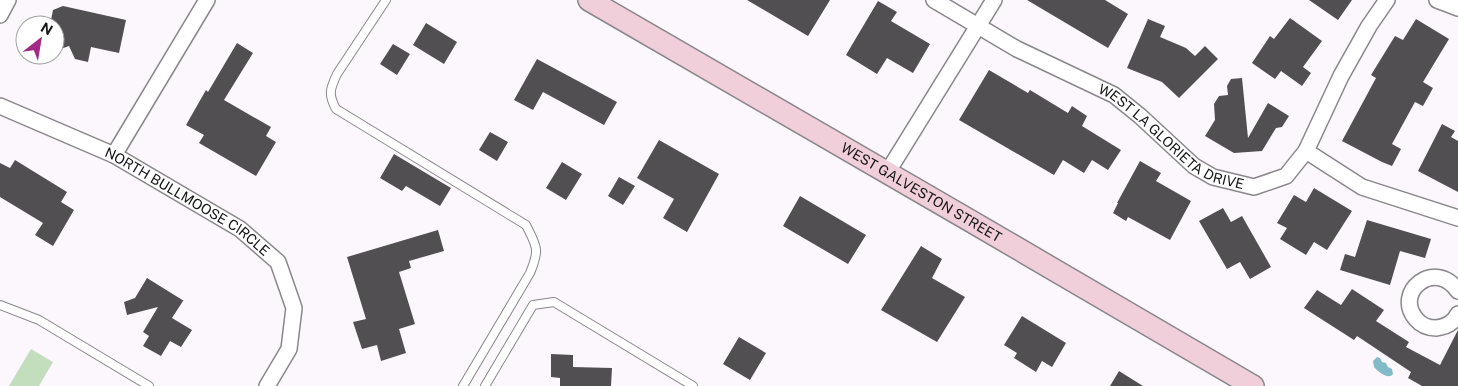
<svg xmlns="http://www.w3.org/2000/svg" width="1458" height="386" font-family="'Public Sans',sans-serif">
<rect width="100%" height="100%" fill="#fbf7fc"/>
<path fill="#c2debd" d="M31 349 53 362 39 386H9Z"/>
<path fill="#83bcc8" d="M1377 357 1380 358 1382 362 1386 363 1388 367 1392 369 1393 374C1389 380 1378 372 1374 367L1373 361Z"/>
<path fill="#524f53" d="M747 0H830L808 36Z
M1027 0H1105L1128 14 1108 48Z
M1309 0H1352L1338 20Z
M878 1 897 12 891 21 930 44 913 73 887 58 877 74 846 55Z
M63 6 126 20 119 53 91 47 88 62 75 59 69 46 55 51V25H50L53 10Z
M1290 18 1322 41 1303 67 1311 73 1302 86 1281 71 1275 79 1252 63 1270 36 1274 39Z
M1148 19 1165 26 1160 37 1186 48 1195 56 1205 46 1218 59 1179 98 1162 82 1127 68Z
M1416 19 1449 39 1423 82 1433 88 1423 106 1415 102 1392 144 1401 149 1392 166 1382 162 1342 141 1376 78 1371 75 1395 36 1403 40Z
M426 23 457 42 444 64 413 45Z
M237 43 253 53 224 100 271 127 266 136 276 142 256 176 199 143 204 135 186 125 206 90 208 92Z
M393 44 410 54 397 75 380 64Z
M537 59 617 102 604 125 543 92 533 110 514 100Z
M989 70 1028 93 1030 90 1068 113 1072 106 1087 116 1082 126 1121 150 1108 170 1092 160 1084 173 1063 160 1054 175 959 120Z
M1242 78 1248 138 1268 103 1289 116 1282 127 1276 128 1262 151 1234 153 1205 136 1215 120 1214 104 1219 96 1228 95 1227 86 1231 79Z
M1442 124 1455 131 1451 137 1458 141V192L1418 171Z
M490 132 508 142 497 161 479 150Z
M659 140 719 174 687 232 663 218 674 199 637 178Z
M394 154 451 188 440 206 406 186 402 191 380 178Z
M15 160 67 192 61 202 74 210 53 246 35 235 43 223 0 197V163L10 168Z
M1140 161 1161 173 1156 181 1191 201 1170 240 1128 217 1126 221 1113 213 1118 203H1117Z
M562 162 582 174 566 200 546 188Z
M619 177 635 186 623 205 608 196Z
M1314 188 1352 211 1327 250 1314 242 1306 255 1280 239 1287 228 1277 223 1294 195 1306 202Z
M800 196 866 235 848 264 783 226Z
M1223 208 1231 222 1242 216 1271 267 1250 279 1240 262 1227 269 1199 221Z
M1367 220 1431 239 1425 258 1400 251 1390 285 1340 270 1345 254 1355 257Z
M438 230 444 251 409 261 411 268 399 272 415 324 399 329 406 353 381 361 377 345 362 349 353 322 366 319 347 257Z
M921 246 942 259 932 278 965 297 937 342 881 310Z
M147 278 184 301H183L172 318 192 330 181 347 170 341 161 356 143 346 149 336 143 332 158 307 127 315 124 302 135 298Z
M1352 289 1384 310 1376 321 1409 342 1406 347 1440 365 1458 330V386H1422L1408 378 1411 372 1357 336 1354 340 1304 308 1317 290 1341 305Z
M1022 316 1066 343 1052 367 1042 361 1036 372 1014 358 1017 353 1004 345Z
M739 337 766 353 750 380 723 364Z
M551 354 573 355V367L612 368 611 386H560V378L551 377Z
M1119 371 1143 386H1110Z"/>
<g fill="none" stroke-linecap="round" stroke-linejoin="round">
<g stroke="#8a878c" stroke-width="10">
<path id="lane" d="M386 0 337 74C330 89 328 94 336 109L526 225C537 247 540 249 530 273L463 386
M0 305 39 320 149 386
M485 386 533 305 554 302 693 386"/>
</g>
<g stroke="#8a878c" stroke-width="18">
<g id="street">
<path id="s1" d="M934 0 1017 49 1114 95 1140 116 1194 166 1213 177 1254 187 1286 176 1306 151 1341 76 1369 26 1387 0"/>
<path d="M1437 0 1458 8"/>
<path d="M0 15 8 0"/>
<path id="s2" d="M0 106 114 155 240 229 278 262 294 308 289 349 267 386"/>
<path d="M1306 151 1362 187 1458 218"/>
<path d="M114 155 207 0"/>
<path d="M887 173 994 0"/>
<path d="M1458 291C1435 258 1393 292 1416 319 1421 325 1428 328 1436 328 1446 327 1454 322 1458 314"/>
</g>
</g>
<g stroke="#8a878c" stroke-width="24">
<g id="secondary">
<path id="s3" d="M589 0C811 127 1032 257 1253 386"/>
</g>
</g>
<use href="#lane" stroke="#fff" stroke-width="8"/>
<use href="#street" stroke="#fff" stroke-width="15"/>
<use href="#secondary" stroke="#f1cfda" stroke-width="21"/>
</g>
<g text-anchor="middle" stroke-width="5" stroke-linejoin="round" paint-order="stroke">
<g font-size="14" fill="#151416" stroke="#fff">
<text dy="5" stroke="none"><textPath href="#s1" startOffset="276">WEST LA GLORIETA DRIVE</textPath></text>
<text dy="5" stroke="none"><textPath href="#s3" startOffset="384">WEST GALVESTON STREET</textPath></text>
<text dy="5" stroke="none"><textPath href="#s2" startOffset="211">NORTH BULLMOOSE CIRCLE</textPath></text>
</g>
</g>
<g transform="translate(40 40) rotate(31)"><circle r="24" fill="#ffffff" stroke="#a1a1a2"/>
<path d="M0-4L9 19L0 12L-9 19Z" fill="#a12b84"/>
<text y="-8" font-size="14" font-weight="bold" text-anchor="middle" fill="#151416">N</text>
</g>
</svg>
